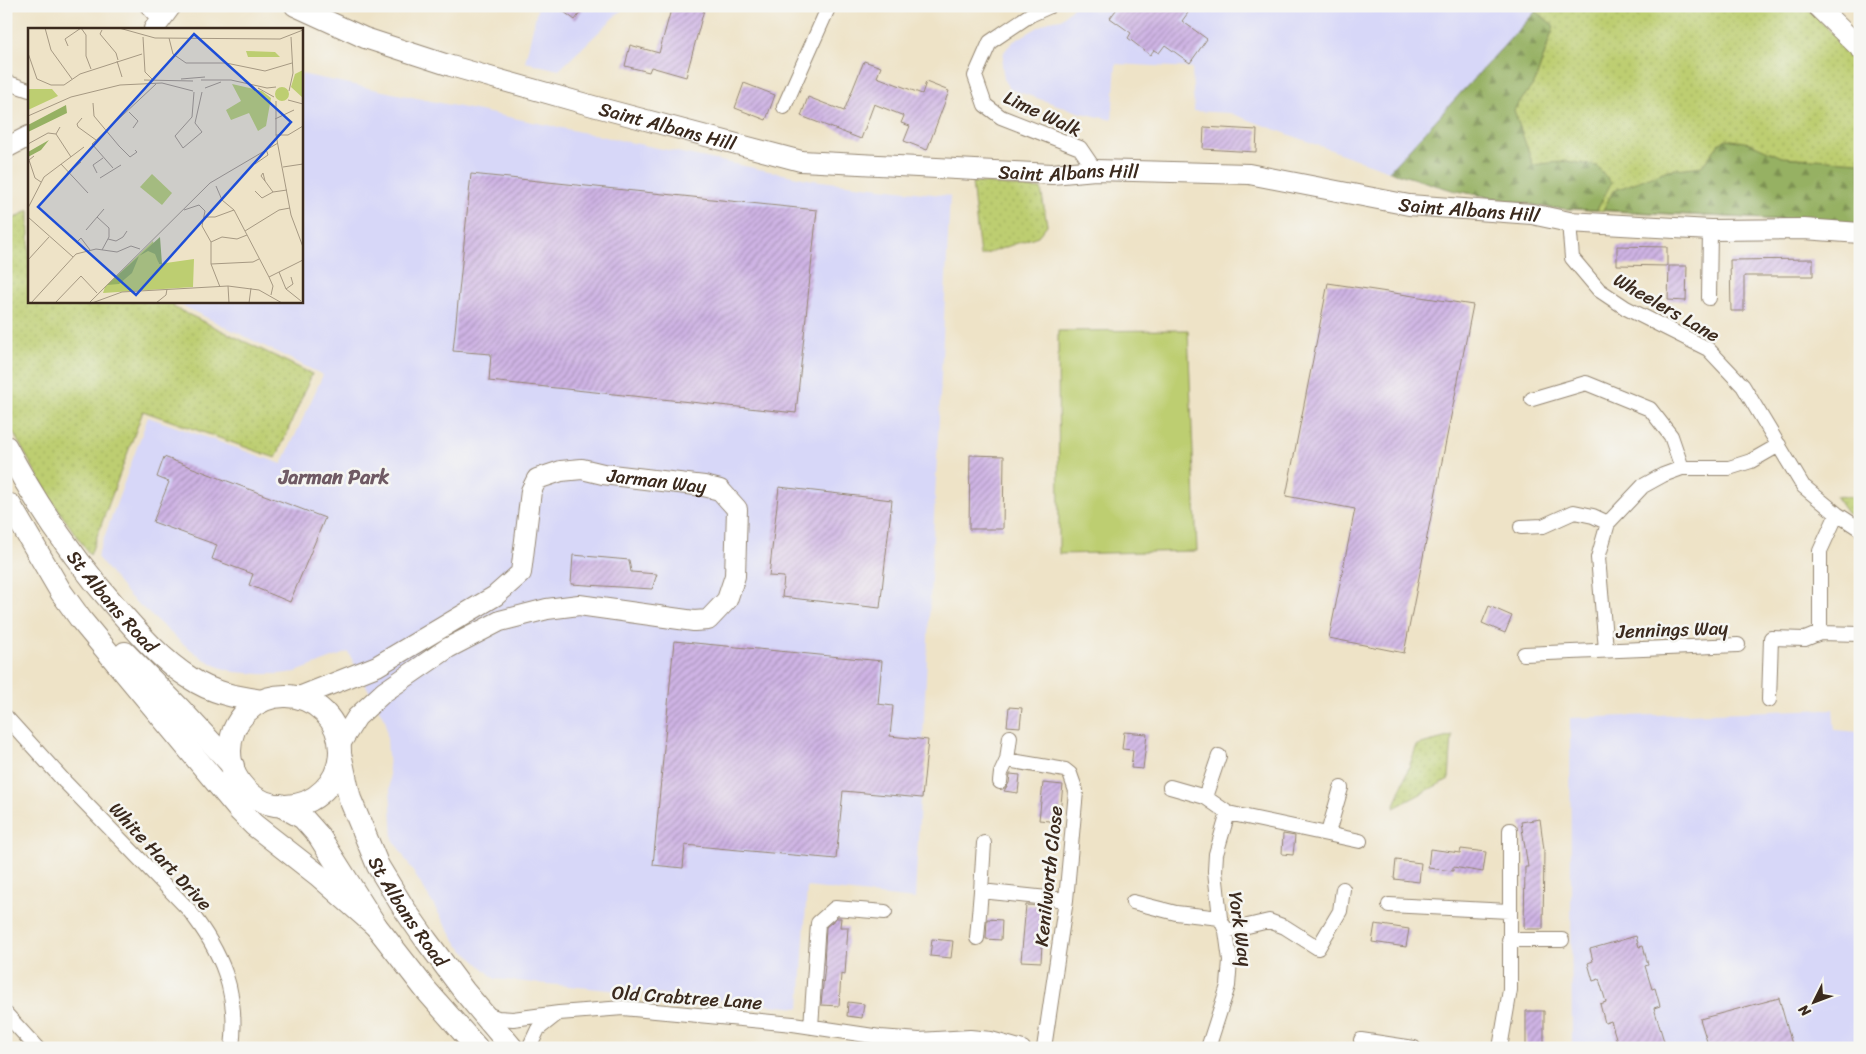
<svg xmlns="http://www.w3.org/2000/svg" width="1866" height="1054" font-family="Sriracha,sans-serif">
<defs>
<pattern id="grass-dots" width="8" height="8" patternUnits="userSpaceOnUse" patternTransform="scale(1.25)"><rect width="8" height="8" fill="#bdce71"/><path d="M2 2h.1M6 6h.1" fill="none" stroke="#a3b161" stroke-width="1.8" stroke-linecap="round"/></pattern>
<pattern id="forest-firs" width="22" height="20" patternUnits="userSpaceOnUse" patternTransform="scale(1.25)"><rect width="22" height="20" fill="#96b163"/><path d="M5 1l3.5 6h-7zM16 11l3.5 6h-7z" fill="#7c9051"/></pattern>
<pattern id="building-hatch" width="6" height="6" patternUnits="userSpaceOnUse" patternTransform="scale(1.25)"><rect width="6" height="6" fill="#cfb4e5"/><path d="M-1 1l2-2M0 6l6-6M5 7l2-2" fill="none" stroke="#a993b9"/></pattern>
</defs>
<rect width="100%" height="100%" fill="#f6f6f2"/>
<filter id="ink" filterUnits="userSpaceOnUse"><feTurbulence type="fractalNoise" baseFrequency=".02" numOctaves="2"/><feDisplacementMap in="SourceGraphic" scale="10" xChannelSelector="R" yChannelSelector="G"/><feConvolveMatrix kernelMatrix="1 2 1 2 8 2 1 2 1" color-interpolation-filters="sRGB"/></filter>
<filter id="wash" filterUnits="userSpaceOnUse"><feTurbulence type="fractalNoise" baseFrequency=".0096" numOctaves="4" result="noise"/><feDisplacementMap in="SourceGraphic" scale="20" xChannelSelector="R" yChannelSelector="G"/><feGaussianBlur stdDeviation="1.12" result="paint"/><feColorMatrix in="noise" values="0 0 0 0 0 0 0 0 0 0 0 0 0 0 0 0 0 1.4 0 .05"/><feComposite in="paint" operator="in"/></filter>
<g filter="url(#wash)">
<rect width="100%" height="100%" fill="#eee3c7"/>
<path fill="#d7d7f8" d="M538 6H622L624 8 559 70 525 62Z
M1074 6H1529L1554 26 1535 82 1452 190 1389 171 1230 113 1194 111 1192 68 1116 64 1112 120 1078 112 1010 89 1004 79 1002 65 1004 52 1008 47 1014 41 1049 21 1061 19Z
M301 74 812 180 950 196 915 899 807 887 800 1008 495 979 458 945 393 839 386 722 348 652 296 672 279 674H261L235 672 219 667 204 659 183 644 146 611 129 596 97 557 148 417 282 464 323 375 179 304 180 301H301Z
M1833 709 1835 730 1860 732V1048H1572L1570 718Z"/>
<path fill="url(#grass-dots)" stroke="#7c7c48" d="M1530 6H1805L1860 61V224L1550 208 1452 190 1535 82 1554 26Z
M972 182 1041 189 1047 225 1038 236 980 256Z
M29 210V301H175L173 307 312 374 276 458 143 411 90 555 52 501 6 420V223Z
M1835 496 1860 498V520L1847 513Z
M1452 736 1449 779 1394 808 1417 745Z"/>
<path fill="url(#forest-firs)" stroke="#686e40" d="M1536 11 1554 26 1535 82 1514 110 1533 165 1567 161 1597 166 1611 183 1597 210 1550 208 1452 190 1389 171Z
M1726 139 1750 143 1782 157 1860 162V224L1603 210 1613 191 1668 170 1702 166 1719 144Z"/>
<path fill="#bdce71" stroke="#7c7c48" d="M1188 330 1197 551 1059 554 1058 331Z"/>
<g id="blocks">
<path fill="url(#building-hatch)" d="M556 6H585L575 20Z
M672 6H705L686 77 651 67 649 72 625 66 630 45 659 53Z
M1119 6H1193L1182 21 1207 39 1190 63 1165 45 1159 53 1154 50 1150 55 1128 38 1131 33 1110 18Z
M864 61 881 67 877 77 922 94 926 82 949 91 927 150 904 141 910 126 901 123 904 116 874 104 861 139 801 116 808 97 844 111Z
M744 83 775 95 766 120 735 108Z
M1204 127 1257 130 1256 152 1203 149Z
M471 174 817 210 796 413 489 381 491 354 453 351Z
M1617 246 1667 247V266L1617 265Z
M1813 259V276H1744V311H1731L1730 260Z
M1669 266H1687L1686 301 1668 300Z
M1328 283 1473 305 1404 653 1329 638 1355 509 1286 496Z
M970 455 1004 456 1003 529H969Z
M164 457 325 518 290 602 249 585 253 574 212 559 217 545 153 522 169 482 157 477Z
M779 487 892 500 880 608 782 597 784 577 769 576Z
M573 555 629 560 631 572 657 574 652 589 571 584Z
M1489 606 1512 616 1505 633 1482 623Z
M674 641 882 661 878 704 893 706 890 736 928 740 922 798 843 791 836 859 685 845 683 868 653 865Z
M1009 707 1022 708 1020 727 1007 726Z
M1124 732 1147 734 1143 769 1131 768 1133 750 1122 749Z
M1010 774 1020 775 1018 793 1004 791 1009 783Z
M1043 783 1063 785 1059 822 1039 820Z
M1540 819 1544 850 1543 929H1524L1525 867H1528L1521 822Z
M1283 834 1295 836 1293 855 1282 854Z
M1430 849 1460 853 1461 849 1486 852 1483 872 1453 867V871L1428 868Z
M1396 860 1421 863 1419 882 1394 879Z
M1026 905 1044 906 1041 962 1021 961Z
M837 918H841L840 927H848L845 975 841 974 839 1006 821 1005 825 965H824L826 927Z
M987 919 1002 920 1001 940 986 939Z
M1375 924 1409 929 1406 947 1372 942Z
M1636 936 1639 947 1643 946 1648 965 1645 966 1652 989 1655 988 1660 1006 1654 1008 1666 1048H1619L1611 1021 1605 1023 1600 1004 1606 1002 1599 979 1593 981 1588 963 1593 961 1590 949Z
M932 939 953 941 951 958 930 956Z
M1779 998 1793 1048H1709L1700 1019Z
M848 1002 864 1004 862 1018 847 1016Z
M1526 1011H1544V1048H1526Z"/>
</g>
</g>
<g filter="url(#ink)">
<use href="#blocks" fill-opacity="0" stroke="#948672" stroke-width="1"/>
<g fill="none" stroke-linecap="round" stroke-linejoin="round">
<g stroke="#948672" stroke-width="16">
<path id="street" d="M147 6 160 21
M1050 6 1030 15 990 42 975 76 985 105 1001 117 1080 148 1095 170
M6 82 29 90
M784 107 829 6
M1569 222 1572 258 1599 290 1626 308 1708 349 1743 386 1803 486 1837 514 1860 529
M1709 298 1710 230
M1532 399 1586 383 1650 409 1671 436 1682 468
M1837 514 1820 551V633L1860 634
M1521 527 1543 526 1574 512 1593 516 1608 523
M1606 649 1598 558 1608 523 1643 486 1663 475 1682 468H1729L1751 461 1779 445
M1524 654 1738 645
M1769 700 1771 638 1805 639 1820 633
M6 717 65 782 188 909C222 952 239 992 232 1048
M1007 760 1010 737
M1000 782 1001 773 1007 760 1065 770 1070 774 1076 791 1066 900 1044 1048
M1170 787 1205 797 1228 813 1360 841
M1205 797 1219 756
M1328 833 1341 788
M981 891 1066 900
M1133 902 1176 913 1220 918
M1389 905 1509 911
M1226 931 1269 921 1285 927 1318 948 1340 911 1343 889
M977 938 981 891 984 843
M1509 940H1562
M484 1013 498 1018 513 1019 559 1013 623 1008 793 1024 880 1037 919 1040 970 1037 991 1039 1023 1048
M6 1014 37 1048
M811 1027 818 923 835 908 885 912
M1361 1040 1414 1048
M529 1048 538 1029 557 1014
M1208 1048 1228 986 1230 960 1226 931 1220 918 1215 871 1216 854 1228 813
M1500 1048 1510 990V830"/>
</g>
<g stroke="#948672" stroke-width="22">
<g id="secondary">
<path id="s1" d="M295 6 365 38 451 66 593 106 801 161 1052 174 1095 170 1249 174 1409 205 1532 214 1569 222 1710 230 1804 229 1860 233"/>
<path d="M1817 6 1860 48"/>
<path d="M154 29 171 6"/>
<path d="M6 148 29 136"/>
<path id="s2" d="M299 697 377 666 495 596 521 573 531 491 537 479 561 471 582 469 603 474 704 486 720 490 737 509 735 576 727 600 708 620 694 621 579 605 547 609 500 621 448 648 384 692 357 717 340 744"/>
</g>
</g>
<g stroke="#948672" stroke-width="24">
<g id="primary">
<path id="s3" d="M6 447C38 508 75 561 121 613 142 637 163 661 190 678 212 693 236 697 262 701"/>
<path d="M10 505 61 592 82 621 240 811 254 825 318 875 376 926"/>
<path d="M125 653 180 709 233 766"/>
<circle cx="285" cy="751" r="55"/>
<path id="s4" d="M341 758 350 799 378 866 403 907 426 940 464 991 512 1048"/>
<path d="M280 805 303 818 319 836 376 926 426 990 477 1048"/>
</g>
</g>
<use href="#street" stroke="#fff" stroke-width="14"/>
<use href="#secondary" stroke="#fff" stroke-width="20"/>
<use href="#primary" stroke="#fff" stroke-width="22"/>
</g>
</g>
<g text-anchor="middle" stroke-width="5" stroke-linejoin="round" paint-order="stroke">
<g font-size="19" fill="#3b2a1e" stroke="#f6f6f2">
<text transform="translate(1043 113) rotate(25)" y="7">Lime Walk</text>
<text dy="7" stroke="none"><textPath href="#s1" startOffset="392">Saint Albans Hill</textPath></text>
<text dy="7" stroke="none"><textPath href="#s1" startOffset="798">Saint Albans Hill</textPath></text>
<text dy="7" stroke="none"><textPath href="#s1" startOffset="1202">Saint Albans Hill</textPath></text>
<text transform="translate(1667 307) rotate(30)" y="7">Wheelers Lane</text>
<text dy="7" stroke="none"><textPath href="#s2" startOffset="474">Jarman Way</textPath></text>
<text dy="7" stroke="none"><textPath href="#s3" startOffset="188">St Albans Road</textPath></text>
<text transform="translate(1672 629) rotate(-2)" y="7">Jennings Way</text>
<text transform="translate(161 856) rotate(47)" y="7">White Hart Drive</text>
<text transform="translate(1048 876) rotate(-84)" y="7">Kenilworth Close</text>
<text dy="7" stroke="none"><textPath href="#s4" startOffset="169">St Albans Road</textPath></text>
<text transform="translate(1241 929) rotate(82)" y="7">York Way</text>
<text transform="translate(687 997) rotate(4)" y="7">Old Crabtree Lane</text>
</g>
<g font-size="20" font-weight="bold" fill="#6f5a64" stroke="#f6f6f2">
<text x="334" y="484">Jarman Park</text>
</g>
</g>
<g transform="translate(28 28)">
<rect width="275" height="275" fill="#eee3c7"/>
<path d="M275 42V70L263 59 267 46ZM204 56 234 63 243 70 238 98 230 103 221 85 203 92 198 82 213 73ZM247 66a7 7 0 1 1 14 0a7 7 0 1 1-14 0ZM0 61H24L30 68 0 82ZM125 213 131 236 166 231 165 259 75 265 77 259Z" fill="#bdce71"/>
<path d="M38 77 39 85 0 104V97ZM21 112 13 122 0 129V124ZM132 209 134 236H131L127 226 120 223 111 228 104 245 91 256 79 257Z" fill="#96b163"/>
<path d="M218 23 247 24 252 29H220Z" fill="#bdce71"/>
<path d="M124 146 144 165 134 177 112 159Z" fill="#bdce71"/>
<path fill="none" stroke="#a69983" stroke-width="1" d="M17 0 23 22 44 51M53 0 58 7V28L63 41M91 0 127 10 252 11 275 2M74 2 72 6 88 25 90 32M115 9 117 44 124 51M141 10 145 26 158 35H198L237 43 264 35M40 18 37 11 53 0M0 25 9 51 23 57H36L52 46 114 26M89 33 94 49M153 51 177 49M116 52 165 53M173 52H203L239 60 248 59M177 60 193 54M230 60 246 69M261 63 265 45 263 9M166 64 164 89 147 108 155 120 174 104 167 95 174 64M260 72 275 76M248 73V107L263 187 275 219M65 75 66 88 91 118 102 129 109 124 107 122M101 84 110 93 105 100M0 88 43 69 92 57 134 55 165 63M54 90 49 96 50 99 68 112M247 91 266 82M32 99 28 106 43 129M248 107H260L275 98M0 116 20 105 28 106M6 128 1 132 7 150 13 154M33 136 60 165M227 136 240 127 238 121M255 139 275 136M85 140 64 116 128 56M40 145 53 134M69 145 65 137 75 130M72 150 93 137M237 153 235 145 233 148 237 153 245 164 259 162M188 158 194 172 206 182 241 249 245 258 243 267M227 163 234 170 245 164M0 180 16 149 56 119M156 182 171 177 177 183 174 198 183 214V236L192 259M0 189 45 229M69 189 81 200V209L74 222M176 189H187L206 182M58 202 76 181M217 203 251 182 262 180M80 211 88 213 95 209 99 203M183 214 194 209 209 211 219 207M48 215 53 210 62 222M0 232 21 209M183 236 225 234 231 231M251 244 258 261 273 273M241 249 275 232M200 258 201 275M258 261 265 256 263 249M3 275 48 226 68 221 89 224 103 218 112 221M27 275 53 248 69 265M61 275 182 155 250 115M64 275 94 264 200 258 231 262 254 275M128 275 138 267 139 261M221 275 223 260"/>
<path fill="#1d4ed8" fill-opacity="0.15" stroke="#1d4ed8" stroke-width="2.5" d="M166 6 263 94 108 267 10 179Z"/>
<rect width="275" height="275" fill="none" stroke="#3b2a1e" stroke-width="2.5"/>
</g>
<rect width="1866" height="1054" fill="none" stroke="#f6f6f2" stroke-width="25"/>
<g transform="translate(1814 1002) rotate(228)" stroke="#f6f6f2" stroke-width="4" paint-order="stroke">
<path d="M0-4L9 19L0 12L-9 19Z" fill="#3b2a1e"/>
<text y="-8" font-size="14" font-weight="bold" text-anchor="middle" fill="#3b2a1e">N</text>
</g>
</svg>
